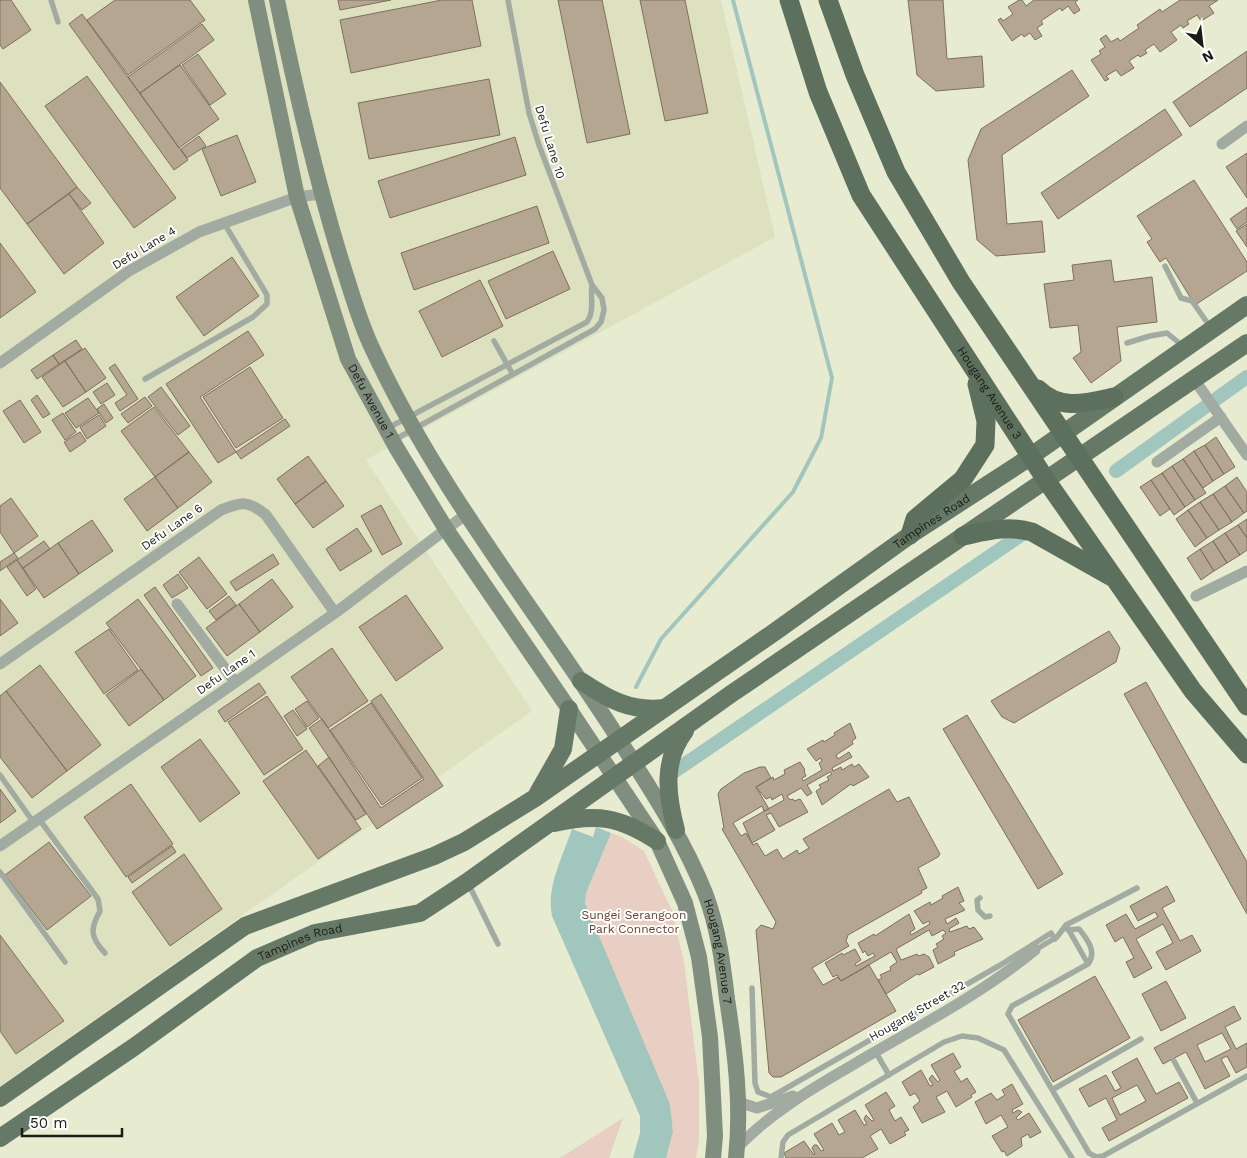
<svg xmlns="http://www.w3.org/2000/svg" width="1247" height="1158" font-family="'Work Sans',sans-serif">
<rect width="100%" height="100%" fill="#e7ebd0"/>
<path fill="#dde1bf" d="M0 0H721L775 237 366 460 532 711 0 1086Z"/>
<path fill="#e8cec3" d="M611 833 622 837 644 851 672 911 684 962 699 1083V1140L696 1158H666L673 1132 670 1104 587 910 585 900 586 893Z
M623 1118 609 1158H560Z"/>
<path fill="#a1c6be" d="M596 827 611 833 586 893 585 903 670 1104 673 1132 666 1158H633L640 1133V1116L552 916C546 887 563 856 572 829L593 837Z"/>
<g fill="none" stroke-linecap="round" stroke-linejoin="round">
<path stroke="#a1c6be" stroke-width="4" d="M636 687 661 639 793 492 821 438 832 378 733 0"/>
<path stroke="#a1c6be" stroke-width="14" d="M1116 471 1247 377
M672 773 1021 535"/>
</g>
<path fill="#b4a690" stroke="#7d705b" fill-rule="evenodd" d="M0 0H11L31 30 3 49 0 45Z
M115 0H190L205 20 128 75 87 20Z
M338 0H391L340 10Z
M442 0H472L481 46 351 73 340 20Z
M558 0H602L630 134 587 143Z
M640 0H685L708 113 665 121Z
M908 0H943L947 59 982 56 984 87 936 91 917 75Z
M1019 0H1022L1026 6 1034 0H1078L1075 2 1080 10 1074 14 1068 6 1062 11 1060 8 1041 21 1043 24 1037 28 1042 36 1035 40 1030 33 1024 37 1022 34 1012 41 998 20 1001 18 1003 21 1013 14 1008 7Z
M1180 0H1218L1209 6 1214 13 1201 21 1197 15 1187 21 1189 24 1183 28 1181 25 1171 32 1177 40 1160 52 1154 44 1145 50 1147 53 1140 57 1138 55 1129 61 1134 68 1121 76 1116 70 1106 76 1109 79 1105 81 1091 60 1101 54 1099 51 1105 47 1100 39 1106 35 1111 42 1118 38 1120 41 1139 28 1137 25 1160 9 1162 12Z
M82 14 188 160 174 170 69 24Z
M202 24 214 40 140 93 128 77Z
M1247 51V88L1190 127 1173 102Z
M198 54 226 94 210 105 182 65Z
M180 65 219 119 179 148 140 93Z
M1072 70 1089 96 1002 155 1007 224 1042 221 1045 252 996 256 977 240 968 160 981 129Z
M87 76 176 198 134 228 45 106Z
M489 79 500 135 369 159 358 103Z
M0 82 77 187 27 224 0 188Z
M1165 109 1182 135 1058 219 1041 193Z
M237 135 256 182 221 196 202 149Z
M199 136 206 146 187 158 181 149Z
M515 137 526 175 390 218 378 181Z
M1247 153V198L1226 167Z
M1194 180 1247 262V271L1195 305 1166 258 1160 262 1147 242 1152 239 1137 216Z
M77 187 91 203 82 210 69 194Z
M69 194 104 243 64 274 27 224Z
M537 206 549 243 414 290 401 253Z
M1247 207V222L1237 229 1230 219Z
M1247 224V247L1236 231Z
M0 243 36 292 0 318Z
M553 251 570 289 506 319 488 281Z
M232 257 259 296 204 336 176 297Z
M1111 260 1114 282 1152 277 1157 322 1117 327 1121 361 1091 383 1073 358 1081 352 1078 325 1050 328 1044 284 1074 280 1072 265Z
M480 280 503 326 442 357 419 311Z
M248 331 264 355 200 397 236 452 218 463 166 384Z
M76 340 82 349 59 364 53 355Z
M85 348 106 378 86 392 65 361Z
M53 355 59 364 37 379 31 370Z
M65 361 86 392 63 407 42 377Z
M115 364 138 399 120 411 115 403 127 395 109 368Z
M250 367 283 418 236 448 203 397Z
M107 383 115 395 101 404 93 392Z
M161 387 190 426 178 435 148 397Z
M37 395 50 414 43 418 31 400Z
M145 397 152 406 128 423 121 414Z
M88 398 99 413 76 428 65 413Z
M20 400 41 432 24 443 3 411Z
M104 404 113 418 106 423 97 409Z
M154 407 189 452 155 477 121 431Z
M63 413 76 432 65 440 52 420Z
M99 415 106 426 87 439 80 427Z
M285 419 290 426 241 459 236 452Z
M80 432 86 441 70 452 64 442Z
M1216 437 1235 467 1224 474 1205 445Z
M1205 445 1224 474 1213 481 1194 451Z
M1194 451 1213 481 1203 488 1183 459Z
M189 452 212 482 178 508 155 477Z
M308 456 326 481 295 504 277 479Z
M1183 459 1206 493 1195 500 1172 466Z
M1172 466 1195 500 1185 507 1162 473Z
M1162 473 1185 507 1174 515 1151 480Z
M155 477 178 508 147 531 124 499Z
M1237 477 1247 492V511L1244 513 1225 486Z
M1151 480 1170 509 1160 516 1140 487Z
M326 481 344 506 313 528 295 504Z
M1225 486 1244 513 1232 522 1213 494Z
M1213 494 1232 522 1219 530 1200 502Z
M11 498 38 536 14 553 0 532V506Z
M1200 502 1219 530 1207 538 1188 510Z
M381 505 402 544 382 555 361 516Z
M1188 510 1207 538 1195 547 1176 519Z
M1247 519V538L1238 525Z
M92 520 113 551 79 574 58 543Z
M1238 525 1247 538V550L1240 555 1225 533Z
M357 528 372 551 340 571 326 549Z
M1225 533 1240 555 1227 563 1213 541Z
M44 541 50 549 23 568 17 560Z
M1213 541 1227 563 1214 571 1200 549Z
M58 543 79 574 44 598 23 568Z
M1200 549 1214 571 1201 580 1187 558Z
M14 553 18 558 0 571V562Z
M273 554 279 564 236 591 230 582Z
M199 557 227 594 207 609 179 572Z
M17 560 36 589 27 596 7 567Z
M178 574 188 588 172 598 163 585Z
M272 579 293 607 260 632 239 604Z
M155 587 213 668 201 676 144 595Z
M406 595 443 648 396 681 359 627Z
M229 596 236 605 216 620 209 611Z
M0 599 18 623 0 636Z
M138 599 196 676 164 700 106 623Z
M239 604 260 632 227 656 206 628Z
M109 629 138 670 104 694 75 652Z
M1109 631 1120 648 1116 662 1014 723 1002 717 991 701Z
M332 648 368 701 328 728 291 677Z
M40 665 101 745 67 771 6 691Z
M141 669 164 700 129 726 106 695Z
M1146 682 1247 862V914L1124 694Z
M259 683 266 693 225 722 218 711Z
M6 691 67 771 32 798 0 757V696Z
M381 694 443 786 377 829 309 728 322 719 381 808 424 779 371 701Z
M267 696 303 749 264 775 228 722Z
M307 701 319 718 307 727 295 709Z
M371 703 422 778 382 805 330 730Z
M293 710 307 729 297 736 284 716Z
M967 715 1063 874 1038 889 943 729Z
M850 723 856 738 852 741 853 744 836 755 838 759 849 752 852 757 832 768 833 771 841 767 842 770 852 764 854 767 859 764 869 777 853 786 851 784 822 805 816 791 821 788 819 785 829 780 827 777 832 774 830 772 807 785 812 793 807 796 801 788 787 796 790 800 793 799 794 801 800 799 808 812 779 827 771 813 766 815 775 830 752 843 743 823 784 800 782 794 772 800 771 797 766 799 756 787 773 777 774 780 785 774 784 770 800 762 805 770 804 771 806 776 802 778 803 781 822 770 819 763 822 761 821 758 816 761 807 749 823 740 824 742 835 735 834 733Z
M200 739 240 793 200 822 161 767Z
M306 750 361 829 318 859 263 781Z
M329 757 366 814 356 820 318 766Z
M760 767H765L771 778 756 787 769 809 764 811 762 806 733 823 741 836 746 833 753 845 757 843 765 856 777 849 783 859 797 850 799 854 809 848 803 839 889 789 897 802 909 797 940 854 938 857 918 868 927 888 921 891 922 893 848 935 846 941 849 946 812 968 823 985 838 977 841 981 869 965 896 1011 781 1077H773L769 1073 756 930 761 925 773 929 776 922 722 829 724 828 718 794 721 789 744 773Z
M131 784 173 844 126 877 84 817Z
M0 789 16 811 0 823Z
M49 842 91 896 47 930 5 875Z
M172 846 176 852 132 883 128 877Z
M184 854 222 909 170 946 132 892Z
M1167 886 1175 901 1162 908 1180 941 1192 935 1201 951 1166 970 1156 952 1173 943 1163 924 1136 939 1152 968 1134 978 1126 962 1134 958 1123 937 1115 942 1106 925 1126 914 1135 929 1158 917 1155 912 1138 921 1130 906Z
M958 887 964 901 959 903 965 910 945 919 947 924 956 918 959 923 949 929 950 932 967 926 969 929 974 927 983 939 954 952 955 955 938 964 933 950 938 947 936 944 944 939 942 936 946 933 943 930 932 936 929 930 896 949 901 960 917 954 919 956 924 954 929 957 934 967 919 975 917 974 886 994 878 980 882 978 880 975 891 970 890 967 897 962 891 952 841 981 837 975 833 977 825 963 842 953 843 955 855 949 861 960 855 964 856 966 875 956 873 953 868 956 865 951 863 953 858 943 874 934 875 936 909 914 915 929 910 932 911 935 930 924 929 921 923 924 914 911 930 902 931 905 943 898 942 896Z
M0 935 64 1021 16 1054 0 1031Z
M1095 976 1130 1038 1053 1082 1018 1020Z
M1166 981 1186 1018 1161 1031 1142 994Z
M1234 1006 1241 1019 1225 1027 1236 1049 1247 1043V1067L1236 1073 1227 1056 1221 1059 1230 1076 1205 1089 1186 1052 1163 1064 1154 1048ZM1222 1033 1231 1049 1205 1062 1197 1045Z
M953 1053 961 1067 954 1071 961 1082 967 1078 976 1092 971 1095 972 1097 956 1107 947 1091 936 1097 945 1112 922 1123 913 1107 920 1101 915 1093 910 1096 902 1082 921 1070 930 1086 933 1085 929 1079 932 1075 938 1082 940 1080 931 1065Z
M1137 1058 1156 1094 1179 1082 1188 1098 1109 1141 1102 1128 1117 1120 1106 1098 1089 1107 1079 1089 1106 1075 1115 1091 1121 1088 1112 1072ZM1137 1085 1146 1101 1120 1115 1112 1098Z
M1012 1084 1023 1104 1012 1110 1013 1113 1018 1110 1022 1112 1016 1118 1018 1120 1029 1113 1041 1132 1030 1138 1028 1134 1021 1138 1022 1146 1007 1156 1004 1151 1002 1152 992 1136 1008 1127 1001 1115 986 1124 975 1102 991 1093 997 1100 1005 1095 1002 1090Z
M886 1092 895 1106 889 1110 895 1121 901 1117 909 1130 904 1132 906 1135 890 1144 881 1129 870 1136 878 1149 862 1158H786L784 1153 804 1141 814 1155 815 1154 812 1148 814 1145H817L821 1151 824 1150 814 1134 832 1123 839 1135 845 1132 838 1120 855 1110 864 1125 867 1124 864 1119 866 1115 872 1121 874 1120 865 1105Z"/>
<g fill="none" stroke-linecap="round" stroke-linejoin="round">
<path stroke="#a1aba1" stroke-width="5.5" d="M51 0 58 22
M1165 266 1181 298 1192 301 1211 328
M494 341 512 373
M1127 343 1150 336 1167 333 1184 347
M145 379 253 317 267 304V295L224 223
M388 428 587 322C595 310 590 299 592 285
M394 440 595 329 601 322 604 310 602 298 592 285 539 145 529 113 508 0
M0 775 34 823
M39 819 98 899 100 911C90 929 90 937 105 953
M0 872 65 962
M468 883 498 944
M980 898 977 900 978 910 985 917 990 916
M1067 927 1088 964
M1068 930 1079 929C1088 940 1097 952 1088 964L1012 1006 1008 1014 1089 1153 1096 1157 1103 1156 1247 1076
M1035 950 1057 937 1066 925 1137 888
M752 988 755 1083 758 1092 771 1097 1002 964 1051 933 1055 939
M875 1051 889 1075
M1174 1061 1197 1103
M1052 1090 1141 1039
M781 1158 783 1142 788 1135 944 1042 962 1036 978 1038 1004 1050 1072 1158"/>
<path stroke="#a1aba1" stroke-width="11" d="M1222 144 1247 126
M0 363 129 271 199 232 297 197 321 194
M1194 379 1247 455
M1157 462 1221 417
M1196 596 1247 571
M177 604 235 682
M0 664 221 510C242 502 248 500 266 515L335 613
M0 846 335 613 465 515
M738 1102 757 1108 793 1096
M737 1148C769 1114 811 1089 851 1066 913 1029 979 996 1035 950"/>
<g stroke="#7f8e7f" stroke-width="16">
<path id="s1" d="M256 0 297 197 348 359 396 447 446 529 569 709 657 841 685 903 699 957 710 1037 715 1136 713 1158"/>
<path id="s2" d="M277 0C295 88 315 175 341 260 351 290 359 322 373 350 436 486 530 602 611 727 645 781 681 833 705 893 718 927 723 964 727 999 735 1051 742 1105 736 1158"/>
</g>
<g stroke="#667967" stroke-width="18">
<path d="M581 681C608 699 630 712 664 708"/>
<path d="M538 793 563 749 569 709"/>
<path d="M554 823C597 813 620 817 657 841"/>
<path d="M676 830C667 796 662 761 685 731"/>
<path id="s3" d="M0 1098 245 926 434 856 464 842 535 798 776 631 910 535 1021 463 1247 305"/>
<path id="s4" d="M0 1138 134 1047 257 958 315 933 420 913 467 882 731 694 1247 343"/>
</g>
<g stroke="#5c705d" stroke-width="19">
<path id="s5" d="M789 0 818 92 861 195 1046 480 1193 691 1247 754"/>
<path d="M828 0 855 75 896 172 961 282 1247 706"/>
<path d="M1038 389C1060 411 1086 403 1114 397"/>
<path d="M910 535 915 519 963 479 985 445 986 421 977 384"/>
<path d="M963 536C987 531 1008 525 1032 532L1110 576"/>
</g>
</g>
<g text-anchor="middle" stroke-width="4" stroke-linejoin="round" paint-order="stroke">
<g font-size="12" fill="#1b1c13" stroke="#fff">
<text transform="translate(550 142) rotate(73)" y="4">Defu Lane 10</text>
<text transform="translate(144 248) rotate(-31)" y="4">Defu Lane 4</text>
<text dy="4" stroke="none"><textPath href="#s5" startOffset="444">Hougang Avenue 3</textPath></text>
<text dy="4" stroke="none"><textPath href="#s1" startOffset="419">Defu Avenue 1</textPath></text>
<text dy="4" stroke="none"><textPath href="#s3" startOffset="1101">Tampines Road</textPath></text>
<text transform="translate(172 527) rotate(-35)" y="4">Defu Lane 6</text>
<text transform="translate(226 672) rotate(-35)" y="4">Defu Lane 1</text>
<text dy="4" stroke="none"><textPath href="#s4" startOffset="360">Tampines Road</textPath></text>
<text dy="4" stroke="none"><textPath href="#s2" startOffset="1061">Hougang Avenue 7</textPath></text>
<text transform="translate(917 1011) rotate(-30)" y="4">Hougang Street 32</text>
</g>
<g font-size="12" fill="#6d402b" stroke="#fff">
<text x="634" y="919">Sungei Serangoon<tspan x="634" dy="14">Park Connector</tspan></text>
</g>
</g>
<g transform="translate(1202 45) rotate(152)" stroke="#ffffff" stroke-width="4" paint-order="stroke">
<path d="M0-4L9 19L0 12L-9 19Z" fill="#1b1c13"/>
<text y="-8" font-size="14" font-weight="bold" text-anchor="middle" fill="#1b1c13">N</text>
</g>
<path d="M22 1128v8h100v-8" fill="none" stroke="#1b1c13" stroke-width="2.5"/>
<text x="30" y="1128" font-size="15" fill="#1b1c13" stroke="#ffffff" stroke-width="4" paint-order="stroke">50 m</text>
</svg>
